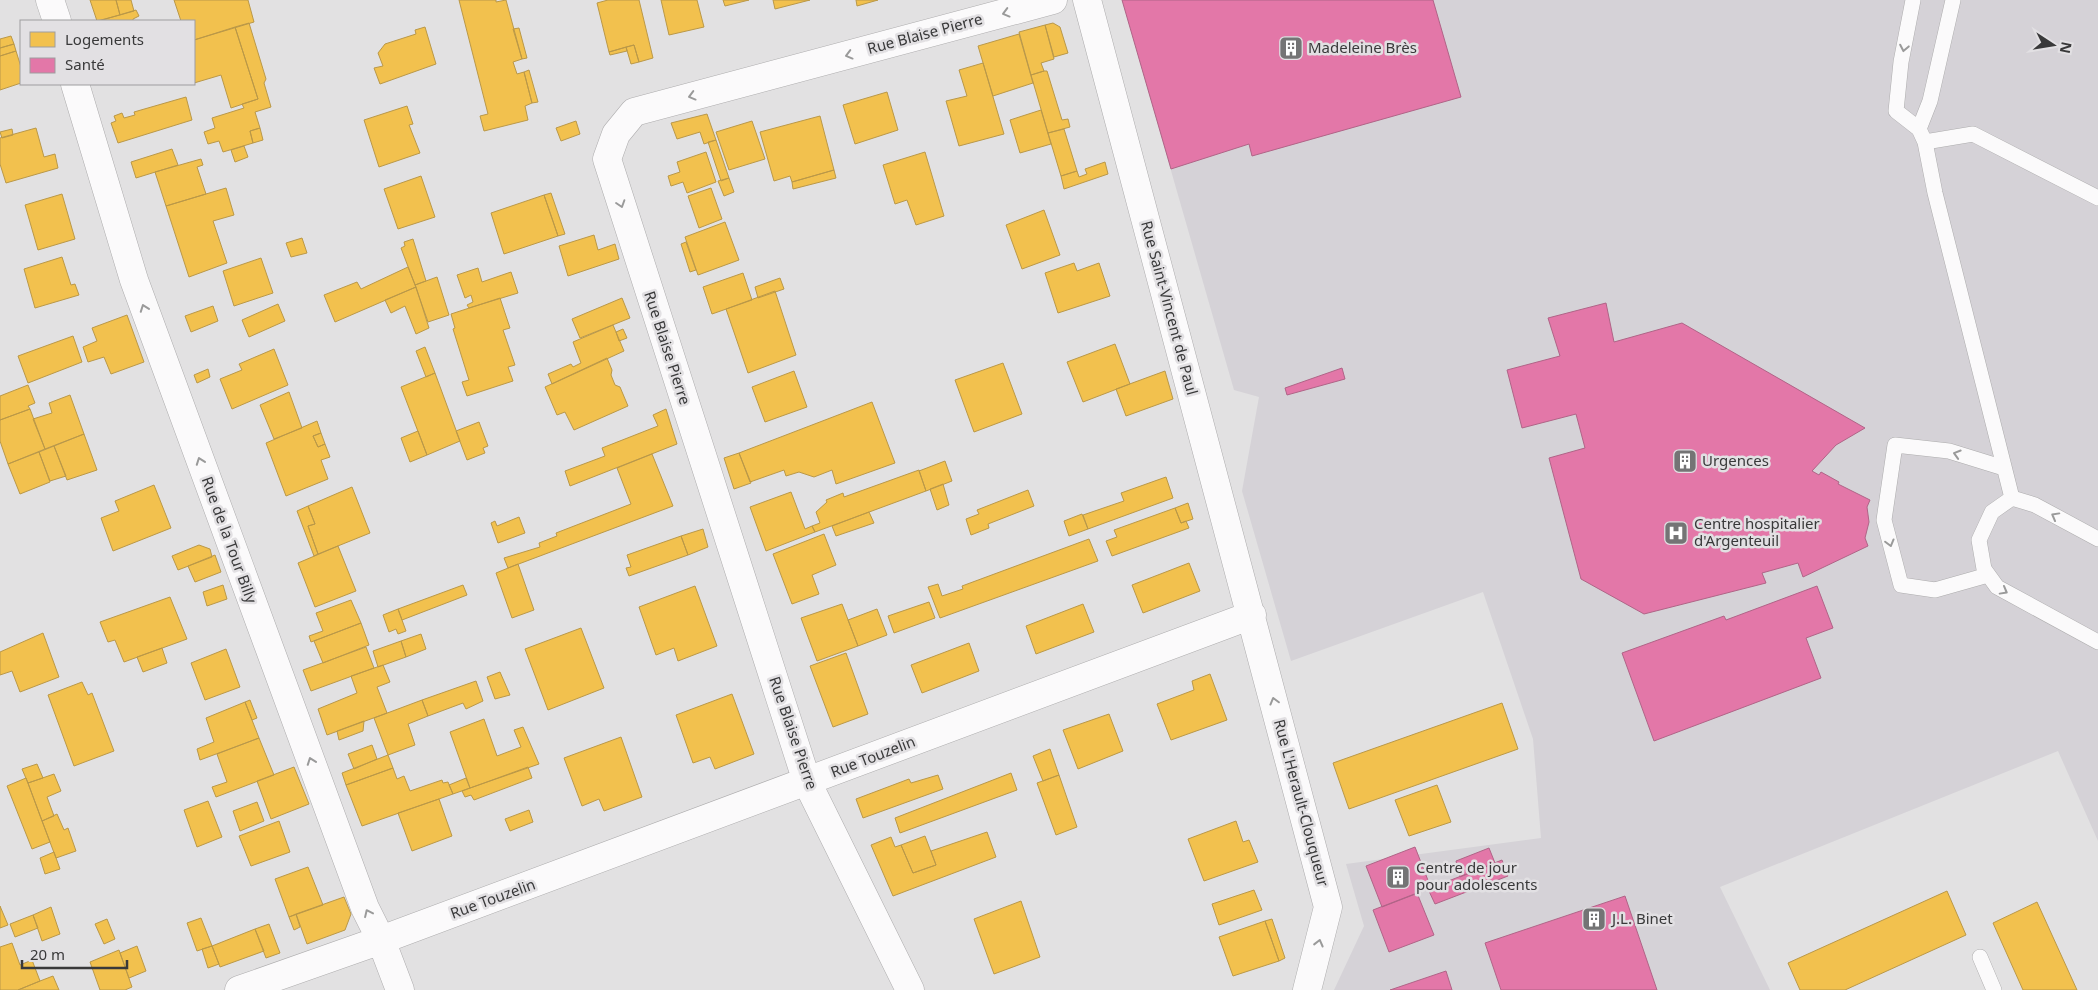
<svg xmlns="http://www.w3.org/2000/svg" width="2098" height="990" font-family="'Noto Sans',sans-serif">
<rect width="100%" height="100%" fill="#e2e1e2"/>
<path fill="#d5d2d7" d="M1122 0H2098V841L2058 751 1720 887 1770 990H1334L1364 926 1346 864 1541 838 1533 739 1483 592 1291 661 1242 491 1259 397 1234 390Z"/>
<path fill="#f2c14e" stroke="#ba9848" d="M90 0H116L120 15 97 21Z
M116 0H131L134 11 120 15Z
M174 0H248L254 22 194 40V21H181Z
M459 0H496V2L506 0 522 59 513 62 517 74 524 72 532 103 525 106 528 120 484 131 480 116 488 114Z
M608 0H639L653 58 639 62 634 45 609 52 597 3Z
M661 0H697L704 27 669 35Z
M723 0H749L725 6Z
M773 0H810L775 9Z
M856 0H878L857 6Z
M136 10 139 16 133 19V21H99Z
M249 23 266 79 264 83 271 107 255 112 260 128 250 131 253 143 223 152 219 141 208 144 204 132 215 128 212 118 244 108 242 104 258 99 235 27Z
M1053 23 1060 27 1068 53 1054 57 1045 25Z
M1045 25 1054 59 1041 63 1044 71 1031 75 1019 32Z
M235 27 258 99 231 108 221 75 194 83V40Z
M425 27 436 64 380 84 374 68 383 66 378 53 385 44 416 34 415 30Z
M519 28 527 58 522 59 513 29Z
M1019 34 1033 83 993 96 978 46Z
M11 36 14 44 0 48V39Z
M14 44 16 51 0 56V48Z
M634 45 639 62 631 64 626 47Z
M626 47 627 51 610 55 609 52Z
M16 51 21 67V83L0 90V56Z
M983 63 1004 134 959 146 946 101 967 96 959 70Z
M529 70 538 102 532 103 524 72Z
M1044 71H1047L1062 120 1068 119 1070 127 1048 133 1031 75Z
M887 92 898 130 855 144 843 105Z
M186 97 192 120 118 143 111 123 116 121 114 116 122 113 124 118 135 115 134 112Z
M407 106 413 124 409 125 420 153 379 167 364 120Z
M1041 110 1051 144 1020 153 1010 120Z
M707 114 716 140 704 144 700 132 677 139 671 123Z
M820 116 834 170 792 182 790 176 774 181 760 132Z
M576 121 580 134 561 141 556 128Z
M752 121 765 159 729 170 716 132Z
M36 128 44 157 55 154 58 168 6 183 0 164V138Z
M260 128 263 140 253 143 250 131Z
M12 129 13 135 2 138 0 132Z
M1064 129 1077 171 1061 176 1048 133Z
M716 140 729 178 721 181 708 142Z
M244 146 248 157 235 162 231 150Z
M172 149 178 165 136 178 131 162Z
M706 152 716 182 687 193 683 182 671 186 668 176 680 172 677 162Z
M925 152 944 216 916 225 907 200 895 204 883 165Z
M201 159 203 165 197 167 206 194 166 206 155 172Z
M1105 162 1108 174 1064 189 1061 176 1077 171 1079 177 1087 174 1085 169Z
M834 170 836 178 793 189 792 182Z
M421 176 435 217 398 229 384 189Z
M729 178 734 192 724 196 718 181Z
M226 188 234 215 213 221 227 263 189 277 166 206Z
M711 188 722 219 699 228 688 196Z
M551 193 565 234 558 236 544 195Z
M62 194 75 239 38 250 25 205Z
M544 195 558 236 504 254 491 213Z
M1044 210 1060 255 1022 269 1006 225Z
M725 222 739 260 698 275 685 237Z
M594 235 598 250 615 244 619 259 568 276 559 246Z
M302 238 307 253 291 257 286 243Z
M413 239 426 281 415 285 401 248 405 246 404 242Z
M686 242 696 270 690 272 681 244Z
M62 257 71 285 75 284 79 295 35 308 24 269Z
M261 258 273 293 234 306 223 271Z
M1074 263 1077 271 1099 263 1110 296 1058 313 1045 273Z
M408 267 416 287 335 322 324 295 357 282 361 289Z
M478 268 482 282 511 272 518 293 469 308 467 305 473 302 471 295 465 298 457 275Z
M743 273 752 300 712 314 703 287Z
M437 277 449 315 428 322 415 285Z
M780 278 784 289 758 298 755 287Z
M416 287 429 328 416 334 405 306 391 313 385 300Z
M775 291 796 355 748 373 726 309Z
M500 298 510 328 503 330 515 365 508 367 513 381 467 396 462 382 469 380 453 329 455 328 451 314Z
M622 298 630 318 580 338 572 319Z
M278 304 285 321 249 337 242 320Z
M213 306 218 321 191 332 185 316Z
M127 315 144 362 111 374 104 357 88 362 83 347 97 341 92 328Z
M613 325 624 351 552 384 548 374 571 364 573 367 581 363 573 342Z
M623 329 627 338 619 341 616 332Z
M73 336 82 362 28 383 18 356Z
M1115 344 1130 384 1083 402 1067 362Z
M425 347 435 373 426 377 416 351Z
M274 349 288 385 232 409 220 379 242 370 239 364Z
M607 358 612 370 611 375 615 385 620 387 628 406 574 430 565 412 557 415 545 387Z
M1003 363 1022 414 974 432 955 380Z
M208 369 210 377 197 383 194 375Z
M794 371 807 407 765 422 752 387Z
M1165 371 1173 399 1126 416 1116 389Z
M435 373 460 441 427 455 401 387Z
M28 385 35 403 28 406 30 409 0 420V396Z
M289 392 302 428 274 439 260 405Z
M70 395 84 434 45 449 33 419 52 413 49 403Z
M872 402 895 463 836 484 832 470 814 477 799 472 786 476 784 470 750 482 739 453Z
M30 409 45 449 8 464 0 441V420Z
M666 409 677 444 570 486 565 471 605 456 602 448 658 426 653 415Z
M317 421 321 433 313 436 318 447 325 444 330 457 321 460 328 479 286 496 266 443Z
M479 422 488 446 483 448 485 453 467 460 456 431Z
M418 431 427 455 410 462 401 438Z
M321 433 325 444 318 447 313 436Z
M84 434 97 470 67 480 54 446Z
M54 446 66 476 50 481 39 452Z
M39 452 50 482 20 494 8 464Z
M739 453 751 483 734 489 724 458Z
M652 454 673 506 508 568 504 558 540 547 539 543 557 536 556 533 631 504 617 468Z
M945 461 952 481 926 491 919 471Z
M919 470 926 491 815 532 812 526 820 523 816 512 827 502 826 500 843 493 844 497Z
M1166 477 1173 498 1088 529 1083 515 1124 501 1121 493Z
M943 484 949 505 937 510 930 489Z
M154 485 171 528 113 551 101 518 119 511 115 501Z
M352 487 370 533 318 554 308 526 315 524 308 506Z
M1028 490 1034 506 988 524 989 528 971 535 966 519 979 514 977 510Z
M791 492 805 529 812 526 815 532 766 551 750 507Z
M1188 503 1193 519 1181 523 1175 508Z
M308 506 315 524 308 526 318 554 314 556 297 511Z
M1175 508 1181 523 1186 521 1189 528 1112 556 1106 541 1117 537 1114 530Z
M869 512 874 523 836 536 832 526Z
M1082 514 1088 529 1069 536 1064 521Z
M519 517 525 533 498 543 491 523 495 521 497 526Z
M703 529 708 547 688 555 681 536Z
M824 534 836 565 812 575 819 594 792 604 773 554Z
M681 536 688 555 629 576 626 568 631 567 627 555Z
M1089 539 1098 561 940 618 928 587 938 584 942 596 963 589 962 586Z
M199 545 210 549 212 557 178 570 172 556Z
M338 546 356 591 315 607 298 563Z
M215 555 221 572 195 582 188 566Z
M1189 563 1200 591 1143 613 1132 585Z
M518 564 534 610 512 618 496 573Z
M223 585 227 599 207 606 203 592Z
M463 585 467 595 402 620 398 609Z
M695 586 717 646 678 661 674 648 656 655 639 607Z
M170 597 187 639 124 662 115 640 108 642 100 622Z
M351 600 361 623 311 642 309 636 323 631 316 613Z
M929 602 935 618 894 633 888 616Z
M842 604 858 646 817 661 801 618Z
M1083 604 1094 632 1036 654 1026 626Z
M398 609 406 631 398 634 396 629 389 632 383 615Z
M877 609 887 635 858 646 848 620Z
M361 623 369 645 323 663 314 641Z
M581 628 604 688 548 710 525 649Z
M43 633 59 677 20 692 12 671 0 675V652Z
M421 634 426 649 406 657 401 641Z
M401 641 406 657 378 667 373 651Z
M969 643 979 671 922 693 911 665Z
M366 647 374 668 311 691 303 670Z
M162 648 167 663 143 672 137 657Z
M226 649 240 687 205 700 191 663Z
M846 653 868 714 833 727 810 666Z
M383 665 390 682 377 687 387 713 327 735 318 709 357 693 351 676Z
M500 672 510 695 495 699 487 677Z
M1210 674 1227 720 1171 740 1157 704 1194 690 1192 681Z
M476 681 483 701 466 709 463 703 428 716 422 700Z
M82 682 88 695 92 693 114 751 74 766 48 695Z
M732 694 754 754 715 769 710 757 693 763 676 715Z
M250 700 257 718 252 720 245 702Z
M422 700 428 716 408 724 415 745 388 755 374 718Z
M245 702 259 738 200 760 197 749 214 742 206 718Z
M1502 703 1518 749 1349 809 1333 763Z
M1109 714 1123 751 1078 769 1063 730Z
M484 719 497 756 521 747 514 730 523 727 539 764 470 788 450 732Z
M364 721 363 731 339 740 337 731Z
M621 737 642 797 604 811 599 799 582 806 564 758Z
M259 738 274 775 216 797 212 787 227 782 217 754Z
M372 745 377 759 354 769 348 754Z
M1050 749 1059 775 1043 781 1033 756Z
M388 755 393 768 346 785 342 773Z
M37 764 43 778 28 783 22 769Z
M294 767 309 804 271 819 257 781Z
M528 767 532 778 474 800 471 795 465 797 462 791Z
M393 768 397 779 404 776 410 791 442 780 443 783 448 782 453 794 362 826 346 785Z
M1011 773 1017 790 900 833 895 818Z
M54 774 61 791 47 797 54 816 42 821 28 783Z
M938 775 943 789 863 818 856 799 909 779 911 783Z
M1059 775 1077 827 1056 835 1037 783Z
M26 778 50 842 32 849 7 786Z
M466 778 470 788 453 794 449 785Z
M1437 785 1451 822 1409 836 1395 800Z
M439 799 452 836 412 851 398 813Z
M208 801 222 837 197 847 184 810Z
M257 802 264 821 240 831 233 811Z
M529 810 533 822 510 831 505 819Z
M57 814 64 830 68 828 76 851 56 858 42 821Z
M279 821 290 852 251 866 239 836Z
M1236 821 1243 842 1249 840 1258 862 1204 881 1188 839Z
M987 832 996 857 893 896 871 845 891 837 895 847 901 845 913 873 936 865 931 851Z
M925 836 936 865 913 873 901 845Z
M54 852 60 869 45 874 40 858Z
M308 867 323 905 289 917 275 879Z
M1254 890 1262 910 1219 925 1212 904Z
M1947 891 1966 935 1845 990H1800L1788 963Z
M344 897 351 914 345 930 307 944 296 914Z
M1021 901 1040 957 994 974 974 919Z
M2037 902 2077 990H2023L1993 923Z
M0 906 8 925 0 928Z
M51 907 60 934 42 941 33 915Z
M296 914 300 927 294 930 289 917Z
M33 915 38 928 15 937 10 924Z
M201 918 212 946 197 951 187 923Z
M107 919 115 939 104 944 95 924Z
M1272 919 1285 958 1279 961 1265 921Z
M1265 921 1279 961 1233 976 1219 937Z
M269 924 280 953 266 958 255 929Z
M255 929 264 951 220 967 212 946Z
M12 943 20 965 32 960 40 981 18 990H0V947Z
M137 946 146 971 129 978 120 953Z
M212 946 219 964 208 968 202 949Z
M119 950 132 987 125 990H100L90 962Z
M53 976 59 990H18L40 981Z"/>
<path fill="#e377a8" stroke="#b06487" d="M1122 0H1433L1461 97 1252 156 1249 144 1171 169Z
M1606 303 1614 342 1682 323 1865 428 1836 445 1812 471 1819 475 1821 472 1839 482 1838 484 1870 500 1867 507 1869 522 1865 538 1868 546 1803 577 1798 563 1762 573 1766 583 1644 614 1581 579 1549 458 1585 448 1576 414 1522 428 1507 370 1560 356 1548 318Z
M1342 368 1345 379 1287 395 1285 388Z
M1817 586 1833 628 1806 638 1821 678 1654 741 1622 653 1724 616 1726 620Z
M1415 847 1431 888 1382 907 1366 866Z
M1489 848 1495 863 1460 877 1456 861Z
M1502 860 1508 876 1435 904 1428 889Z
M1417 893 1434 935 1389 952 1373 910Z
M1625 896 1657 990H1501L1485 943Z
M1446 971 1452 990H1390Z"/>
<g fill="none" stroke-linecap="round" stroke-linejoin="round">
<g stroke="#adacad" stroke-width="16">
<path id="service" d="M1913 0 1901 62 1896 111 1919 129 1930 101 1953 0
M1919 129 1925 142 1935 193 2012 498
M1925 142 1973 134 2098 198
M2098 539 2035 505 2012 498 1992 512 1979 540 1984 569 1997 587 2098 642
M1988 575 1935 590 1901 585 1884 520 1895 445 1949 451 2004 468
M1980 957 1994 990"/>
</g>
<g stroke="#adacad" stroke-width="29">
<path id="minor" d="M50 0 57 21
M1087 0 1328 907 1307 990
M75 84 134 280 365 908 381 940 400 990
M239 990 381 940 1252 615
M910 990 807 782 607 159 616 134 634 112 1053 0"/>
</g>
<use href="#service" stroke="#fbfafb" stroke-width="15"/>
<use href="#minor" stroke="#fbfafb" stroke-width="28"/>
</g>
<defs><path id="oneway-chevron" d="M-2-3.5L2.5 0L-2 3.5" fill="none" stroke-width="1.6" stroke-linecap="round" stroke-linejoin="round" transform="scale(1.25)"/></defs>
<g stroke="#9a9a9a">
<use href="#oneway-chevron" transform="translate(1006 13) rotate(165)"/>
<use href="#oneway-chevron" transform="translate(1904 48) rotate(101)"/>
<use href="#oneway-chevron" transform="translate(849 55) rotate(165)"/>
<use href="#oneway-chevron" transform="translate(692 96) rotate(165)"/>
<use href="#oneway-chevron" transform="translate(621 204) rotate(72)"/>
<use href="#oneway-chevron" transform="translate(144 308) rotate(-110)"/>
<use href="#oneway-chevron" transform="translate(1957 454) rotate(-163)"/>
<use href="#oneway-chevron" transform="translate(200 461) rotate(-110)"/>
<use href="#oneway-chevron" transform="translate(2055 516) rotate(-151)"/>
<use href="#oneway-chevron" transform="translate(1890 543) rotate(75)"/>
<use href="#oneway-chevron" transform="translate(2004 591) rotate(29)"/>
<use href="#oneway-chevron" transform="translate(1274 701) rotate(-105)"/>
<use href="#oneway-chevron" transform="translate(311 761) rotate(-110)"/>
<use href="#oneway-chevron" transform="translate(368 913) rotate(-115)"/>
<use href="#oneway-chevron" transform="translate(1319 943) rotate(-76)"/>
</g>
<defs>
<g id="building-square" transform="scale(1.25)"><rect x="-9" y="-9" width="18" height="18" rx="4" fill="#747475" stroke="#e2e0e3"/><path d="M-4-6H4V6H1V3H-1V6H-4ZM-2.5-4.3h1.7v1.8h-1.7ZM.8-4.3h1.7v1.8H.8ZM-2.5-1h1.7V.8h-1.7ZM.8-1h1.7V.8H.8Z" fill="#fff"/></g>
<g id="hospital-square" transform="scale(1.25)"><rect x="-9" y="-9" width="18" height="18" rx="4" fill="#747475" stroke="#e2e0e3"/><path d="M-5-5h3v3.5h4V-5h3V5h-3V1.5h-4V5h-3Z" fill="#fff"/></g>
</defs>
<g fill-rule="evenodd">
<use href="#building-square" x="1291" y="48"/>
<use href="#building-square" x="1685" y="461"/>
<use href="#hospital-square" x="1676" y="533"/>
<use href="#building-square" x="1398" y="877"/>
<use href="#building-square" x="1594" y="919"/>
</g>
<g text-anchor="middle" stroke-width="5" stroke-linejoin="round" paint-order="stroke">
<g font-size="15" fill="#39393a" stroke="#e2e0e3">
<text transform="translate(925 34) rotate(-15)" y="5">Rue Blaise Pierre</text>
<text transform="translate(1169 308) rotate(75)" y="5">Rue Saint-Vincent de Paul</text>
<text transform="translate(667 348) rotate(72)" y="5">Rue Blaise Pierre</text>
<text transform="translate(229 540) rotate(70)" y="5">Rue de la Tour Billy</text>
<text transform="translate(793 733) rotate(71)" y="5">Rue Blaise Pierre</text>
<text transform="translate(873 757) rotate(-21)" y="5">Rue Touzelin</text>
<text transform="translate(1301 803) rotate(75)" y="5">Rue L'Herault-Clouqueur</text>
<text transform="translate(493 899) rotate(-20)" y="5">Rue Touzelin</text>
</g>
<g font-size="15" fill="#39393a" stroke="#e2e0e3" text-anchor="start">
<text x="1308" y="53">Madeleine Brès</text>
<text x="1702" y="466">Urgences</text>
<text x="1694" y="529">Centre hospitalier<tspan x="1694" dy="17">d'Argenteuil</tspan></text>
<text x="1416" y="873">Centre de jour<tspan x="1416" dy="17">pour adolescents</tspan></text>
<text x="1612" y="924">J.L. Binet</text>
</g>
</g>
<rect x="20" y="20" width="175" height="65" fill="#e2e0e3" stroke="#9e9d9f"/>
<rect x="30" y="32" width="25" height="15" fill="#f2c14e" stroke="#9e9d9f"/>
<text x="65" y="45" font-size="15" fill="#39393a">Logements</text>
<rect x="30" y="58" width="25" height="15" fill="#e377a8" stroke="#9e9d9f"/>
<text x="65" y="70" font-size="15" fill="#39393a">Santé</text>
<g transform="translate(2053 45) rotate(102)" stroke="#e2e0e3" stroke-width="4" paint-order="stroke">
<path d="M0-4L9 19L0 12L-9 19Z" fill="#39393a"/>
<text y="-8" font-size="14" font-weight="bold" text-anchor="middle" fill="#39393a">N</text>
</g>
<path d="M22 960v8h105v-8" fill="none" stroke="#39393a" stroke-width="2.5"/>
<text x="30" y="960" font-size="15" fill="#39393a" stroke="#e2e0e3" stroke-width="4" paint-order="stroke">20 m</text>
</svg>
